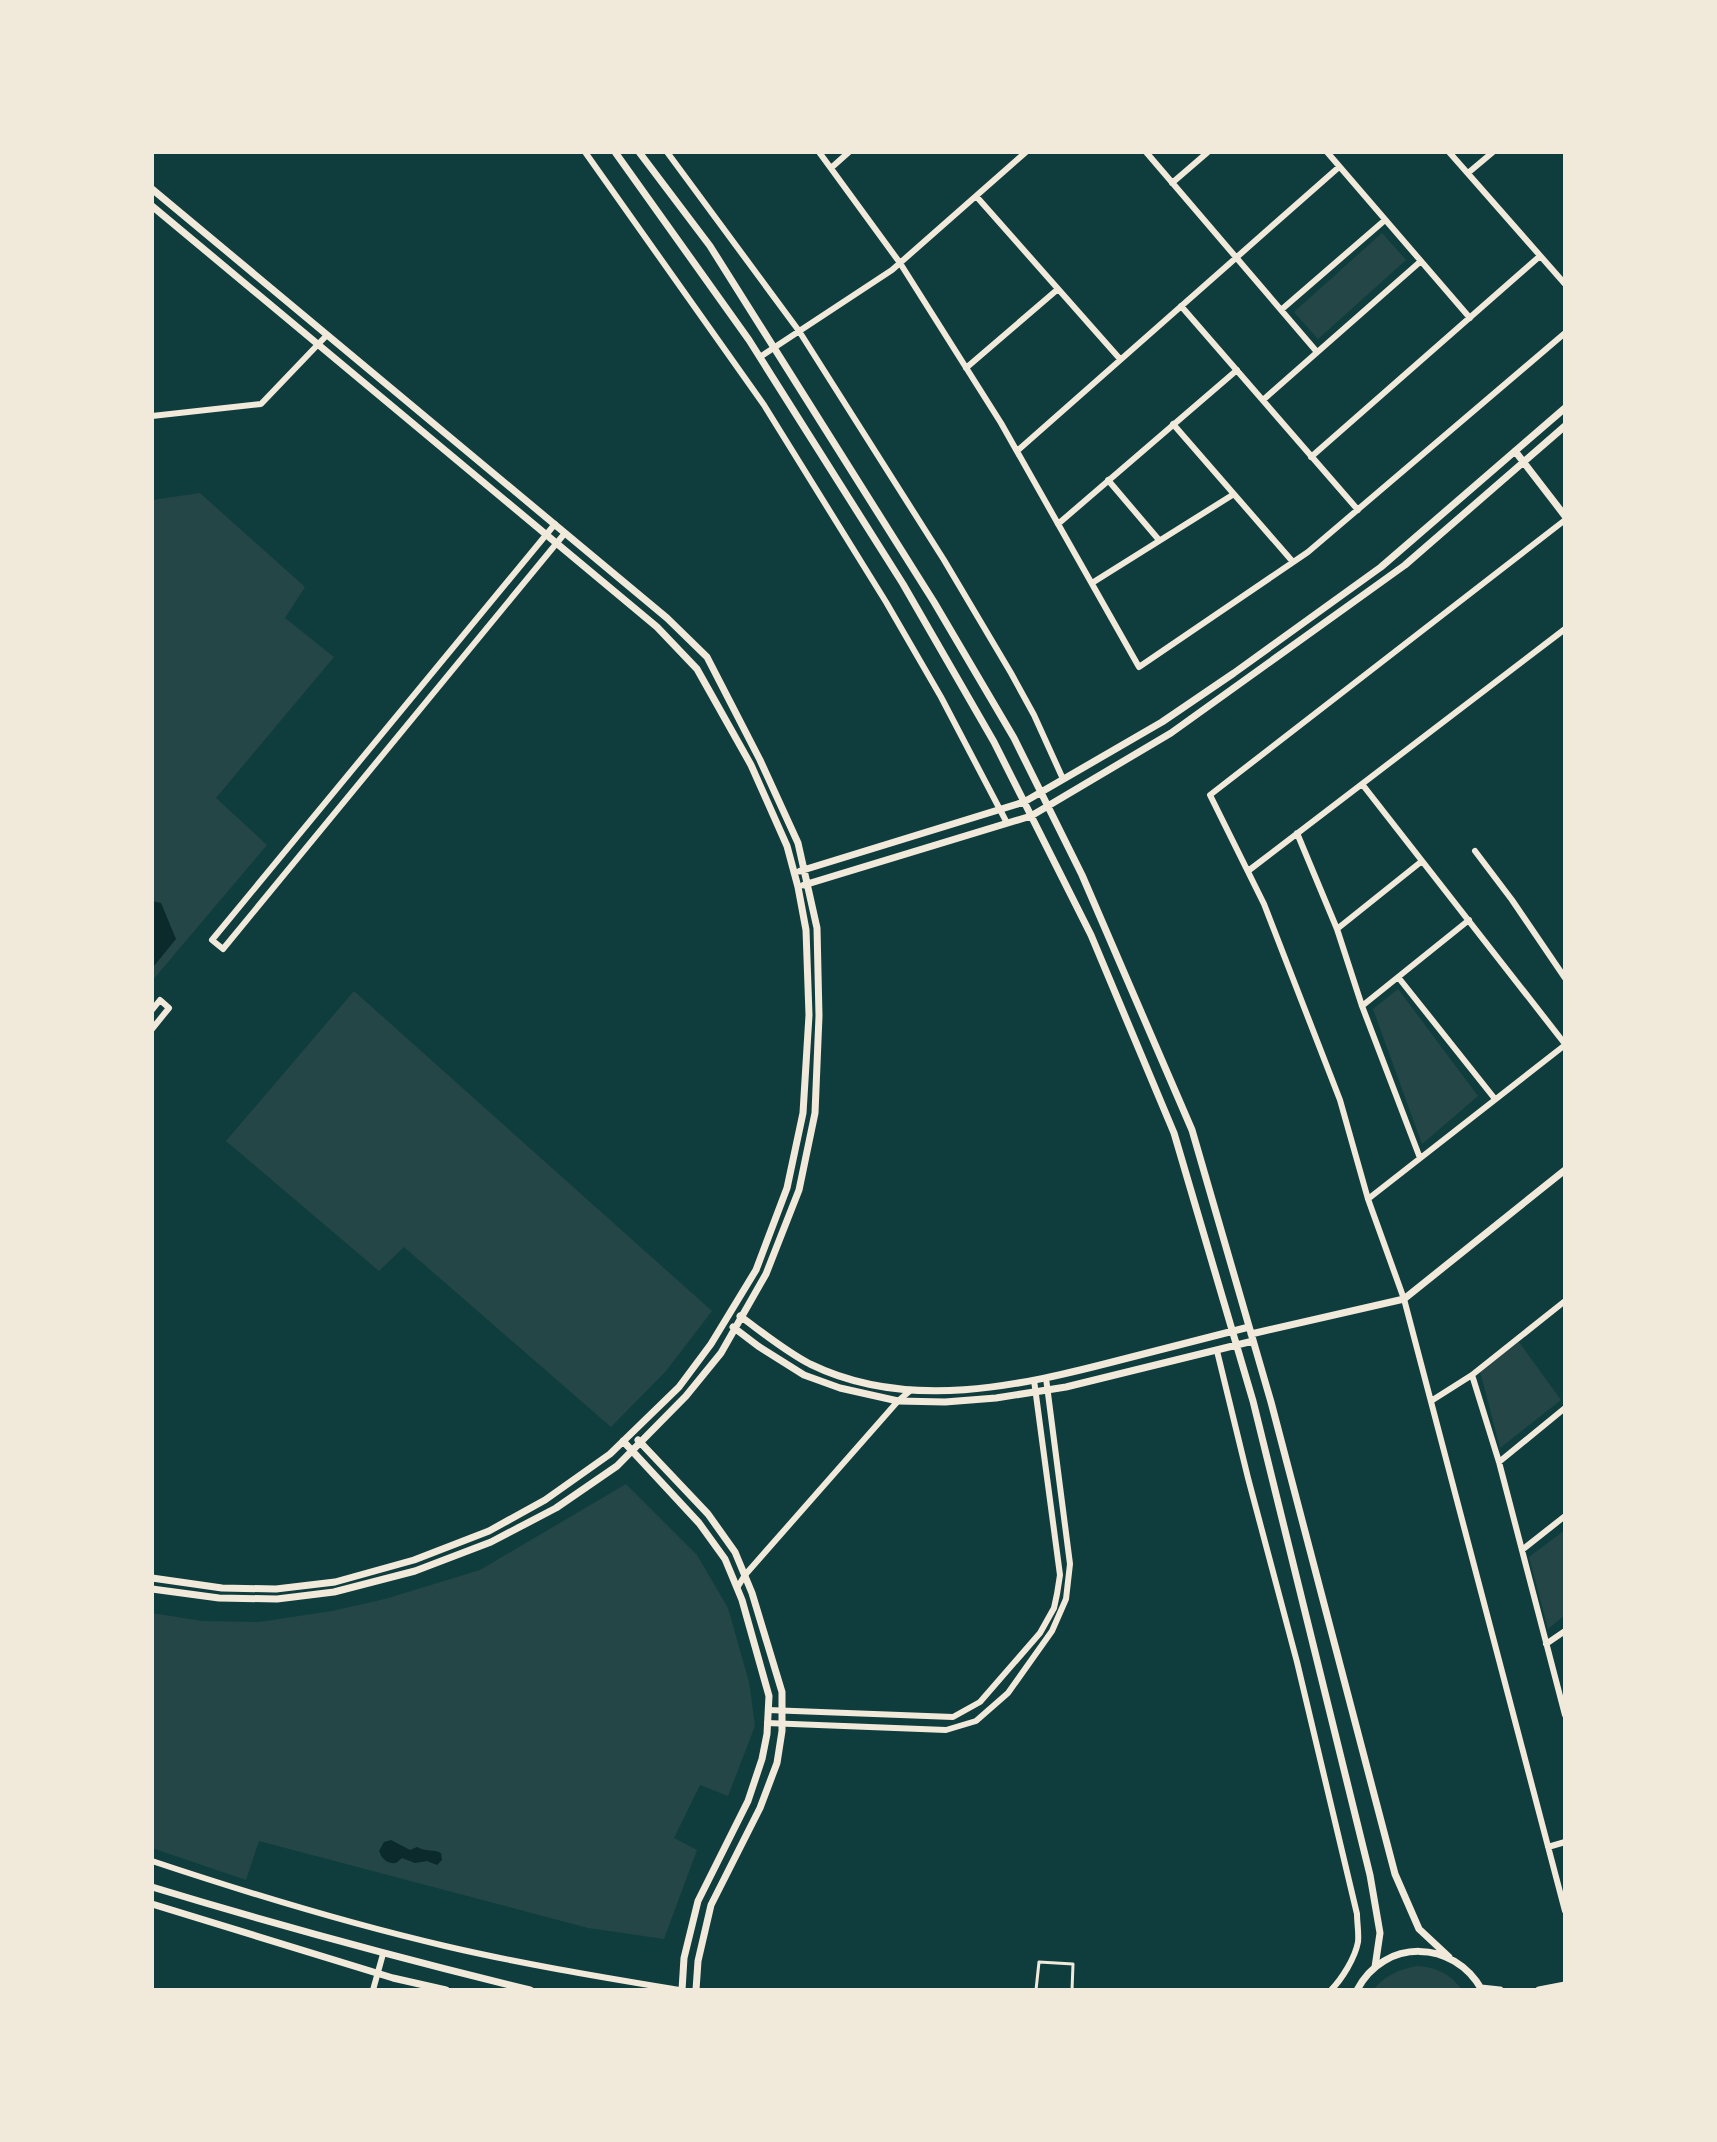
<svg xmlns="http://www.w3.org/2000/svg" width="1717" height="2142" font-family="'PT Sans Narrow',sans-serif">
<rect width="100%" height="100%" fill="#0f3d3e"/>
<path fill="#244646" d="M1382 233 1406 260 1318 339 1294 312Z
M200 493 305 587 285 618 334 657 216 798 267 845 152 981V500Z
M1398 989 1478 1096 1422 1144 1373 1009Z
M354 991 712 1311 666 1371 611 1427 404 1247 379 1271 226 1141Z
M1519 1342 1561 1400 1500 1448 1480 1371Z
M626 1484 697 1555 728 1608 749 1682 755 1726 728 1796 700 1785 674 1838 697 1850 664 1939 588 1928 259 1841 246 1880 152 1848V1613L202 1621 259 1622 332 1611 385 1599 480 1570Z
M1565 1530V1615L1548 1629 1529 1557Z
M1417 1966C1436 1967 1451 1974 1462 1990H1373C1386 1975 1398 1970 1417 1966Z"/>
<path fill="#0a2a2b" d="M152 901 161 903 176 939 154 966 152 965Z
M391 1840 410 1850 417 1847C426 1852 433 1849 441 1853L442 1860 437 1865 427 1861 415 1863 402 1858 396 1863C387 1864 382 1859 379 1851L384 1842Z"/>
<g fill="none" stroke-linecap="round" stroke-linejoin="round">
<path stroke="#f1e9da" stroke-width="3" d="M1036 1990 1039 1962 1073 1964 1072 1990"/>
<path stroke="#f1e9da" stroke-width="6" d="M585 152 764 405 886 602 941 697 1007 823
M667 152 799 331 944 560 1011 673 1034 715 1063 779
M819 152 900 263 1001 423 1139 667 1308 552 1565 333
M1146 152 1317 352
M1327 152 1470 318
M1449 152 1565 284
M831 168 849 152
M1468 173 1493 152
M1172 183 1208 152
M976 196 1120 359
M1181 306 1358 510
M1281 310 1385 220
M760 357 892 270 1026 152
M966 368 1058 289
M1263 400 1421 261
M152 416 261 404 327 335
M1173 424 1293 562
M1017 451 1339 167
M1311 457 1540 256
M1108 480 1159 540
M1565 520 1210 795 1264 904 1340 1100 1368 1199 1404 1299 1565 1911
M555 524 212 940 223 949 565 533
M1058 524 1237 370
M1092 583 1234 494
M1362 784 1565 1044
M1297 833 1337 929 1362 1006 1420 1158
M1475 851 1512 900 1565 978
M1248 871 1565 629
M1337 929 1422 861
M1398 977 1495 1099
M1362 1006 1469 920
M152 1010 160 1000 169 1008 152 1029
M1368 1199 1565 1045
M1217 1351 1248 1478 1297 1662 1357 1914C1357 1923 1359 1933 1358 1942 1355 1958 1342 1979 1331 1990
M1472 1375 1499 1462 1565 1715
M1431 1401 1472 1375 1565 1301
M1499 1462 1565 1408
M1522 1550 1565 1516
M737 1588 745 1575 898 1401 911 1390
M1546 1644 1565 1631
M768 1710 953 1717 980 1702 1040 1633 1054 1608 1057 1594 1060 1575 1034 1380
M767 1723 946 1730 976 1721 1008 1693 1052 1631 1066 1599 1070 1564 1046 1378
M1548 1847 1565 1842
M152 1861C248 1893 346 1923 445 1946 522 1964 601 1977 679 1990
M373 1990 383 1954"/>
<path stroke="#f1e9da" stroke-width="7" d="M615 152 749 340 903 584 994 742 1091 935 1174 1133 1253 1401 1370 1875 1380 1933 1375 1967
M639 152 710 246 934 602 1014 738 1082 875 1192 1130 1271 1402 1395 1874 1419 1929 1449 1957
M152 189 667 618 707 657 760 760 798 843 817 928 819 1016 815 1113 799 1190 766 1274 721 1353 686 1396 617 1466 556 1508 491 1542 415 1571 334 1592 277 1599 219 1598 152 1589
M152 206 657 627 697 669 751 765 787 846 798 887 806 930 809 1015 803 1113 787 1188 756 1270 711 1344 679 1387 610 1454 545 1500 489 1531 414 1560 335 1582 276 1589 222 1588 152 1578
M1515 451 1565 516
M800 871 1024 802 1162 722 1234 673 1381 567 1565 408
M804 885 1031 816 1171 733 1405 565 1565 426
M740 1316C762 1332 785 1351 810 1364 908 1412 1020 1386 1120 1360 1163 1349 1206 1338 1249 1327
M733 1327 758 1346 804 1375 840 1388 898 1401 945 1402 996 1398 1066 1387 1253 1341
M1251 1334 1404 1299 1565 1170
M638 1440 708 1514 735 1552 752 1593 782 1692V1731L777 1763 760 1808 711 1905 698 1961 696 1990
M623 1441 699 1523 725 1559 742 1600 769 1696 767 1734 762 1759 748 1801 698 1901 684 1958 682 1990
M152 1887C277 1925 403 1959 530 1990
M152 1904 393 1978 446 1990
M1481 1988 1500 1990
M1357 1990C1384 1938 1454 1939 1482 1990
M1539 1990 1565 1985"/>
</g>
<rect width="1717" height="2142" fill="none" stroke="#f1e9da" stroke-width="308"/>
</svg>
